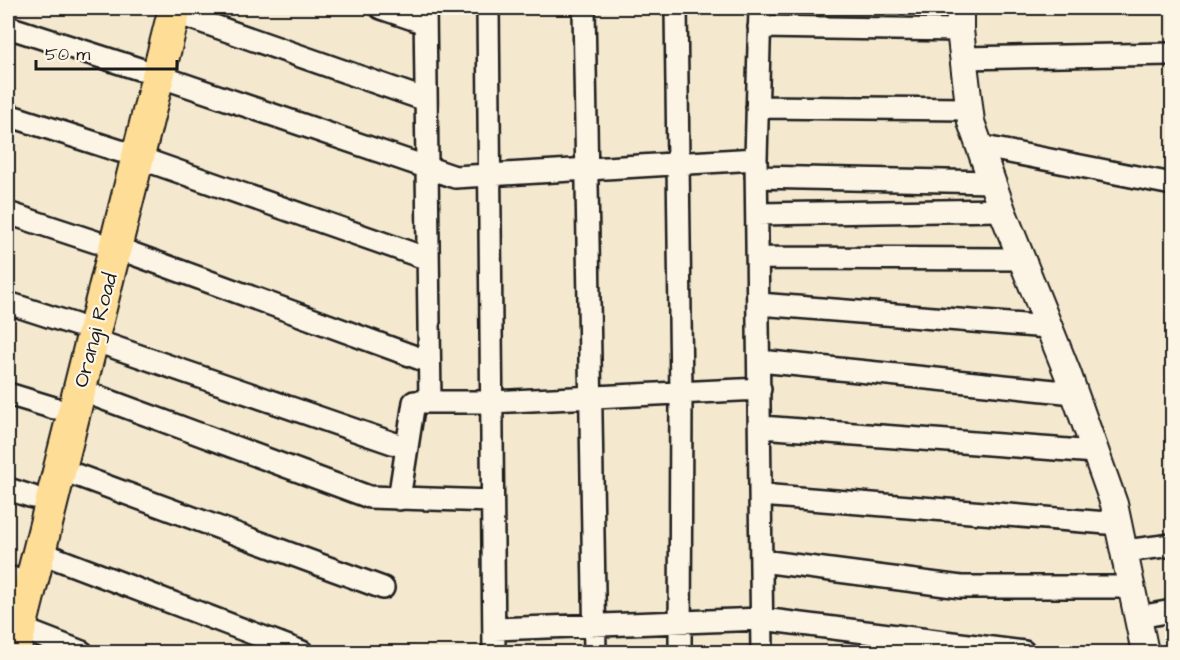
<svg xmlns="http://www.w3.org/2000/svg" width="1180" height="660" font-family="'Architects Daughter',sans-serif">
<rect width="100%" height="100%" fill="#f4e8ce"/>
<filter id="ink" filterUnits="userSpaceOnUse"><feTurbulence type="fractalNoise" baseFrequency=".0167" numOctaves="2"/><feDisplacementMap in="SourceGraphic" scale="12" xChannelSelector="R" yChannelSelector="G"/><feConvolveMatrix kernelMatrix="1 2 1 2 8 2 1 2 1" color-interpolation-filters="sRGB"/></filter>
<g filter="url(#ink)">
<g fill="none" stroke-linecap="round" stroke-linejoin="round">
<g stroke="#1c1c1c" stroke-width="26">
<path id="minor" d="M381 8 425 23
M425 8 430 402
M488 8 494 652
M584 8 595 652
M676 8 681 393 680 652
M760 8 756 159 762 652
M174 12 426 100
M8 27 139 69
M759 27 960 30
M963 58 1172 54
M159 76 455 177 756 159
M757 107 969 109
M8 115 120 151
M979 146 1172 184
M137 157 428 259
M756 177 992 182
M8 213 96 242
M757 214 1002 210
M117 248 429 362
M758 258 1021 259
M8 303 76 325
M759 304 1048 327
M93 340 407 448
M760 361 1074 393
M80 390 369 497 492 501
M8 394 54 408
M761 427 1095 452
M60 469 383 588
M8 489 33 497
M761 495 1119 524
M399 499 414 402H490L760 389
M1125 551 1172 545
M39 552 302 652
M762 561 961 587H1133
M8 577 12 578
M1139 617 1172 611
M20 628 82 652
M494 629 762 619 1024 652"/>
</g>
<g stroke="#1c1c1c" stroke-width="30">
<path id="tertiary" d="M960 8V30L971 122 1002 210 1067 372 1114 504 1145 652"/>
</g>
<g stroke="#1c1c1c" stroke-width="36">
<path id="primary" d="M14 652 175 8"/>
</g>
<use href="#minor" stroke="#fcf5e5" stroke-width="21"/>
<use href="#tertiary" stroke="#fcf5e5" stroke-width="26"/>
<use href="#primary" stroke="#fedd96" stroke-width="32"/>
</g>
</g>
<g text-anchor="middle" stroke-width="4.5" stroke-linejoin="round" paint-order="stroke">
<g font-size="21" fill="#1c1c1c" stroke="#fcf5e5">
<text transform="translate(95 330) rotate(-75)" y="7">Orangi Road</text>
</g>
</g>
<rect width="1180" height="660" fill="none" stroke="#fcf5e5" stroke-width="30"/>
<rect x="15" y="15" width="1150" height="630" fill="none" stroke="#1c1c1c" stroke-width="2" filter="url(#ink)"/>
<path d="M36 60v9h141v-9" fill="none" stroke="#1c1c1c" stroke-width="3"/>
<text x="45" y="60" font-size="18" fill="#1c1c1c" stroke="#fcf5e5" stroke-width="4.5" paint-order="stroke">50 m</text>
</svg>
